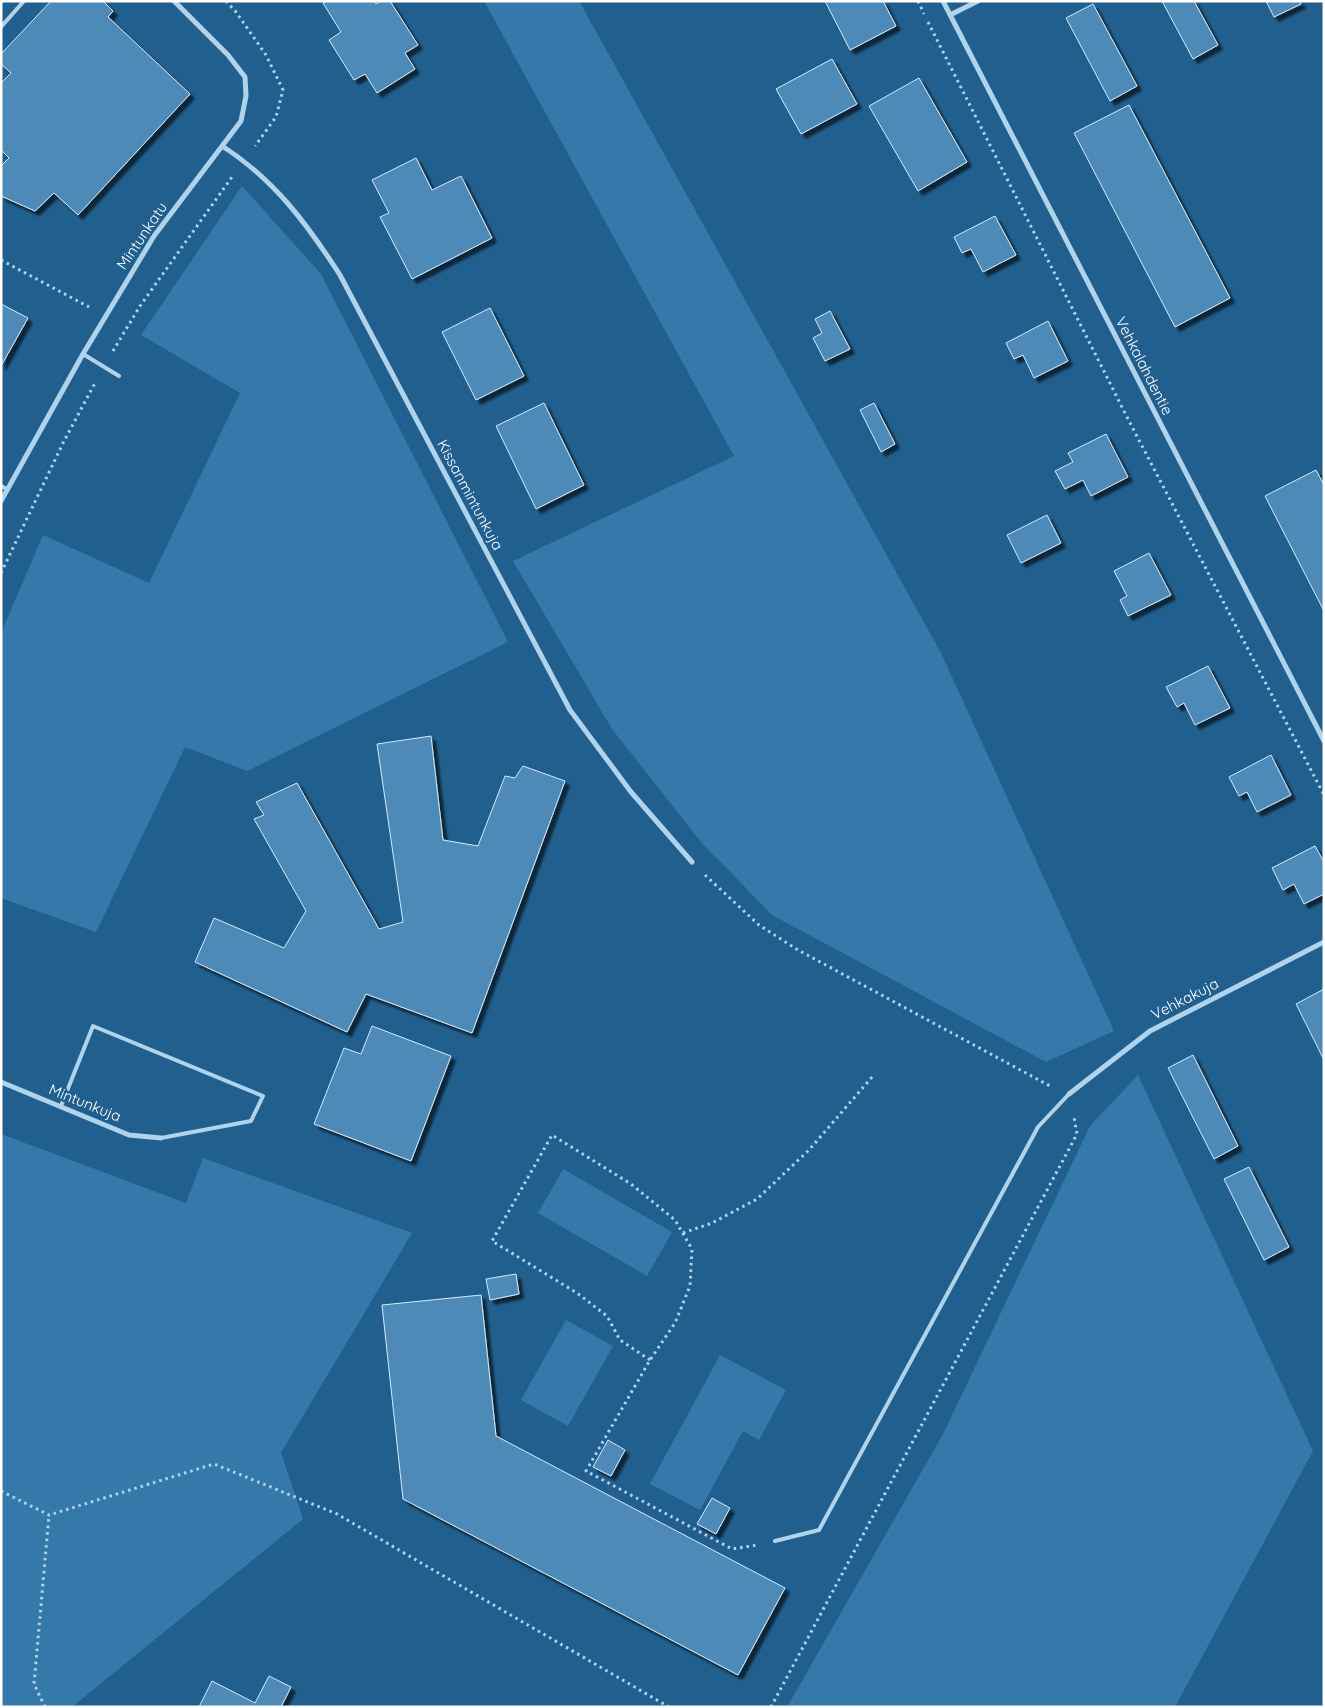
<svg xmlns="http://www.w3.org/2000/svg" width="1325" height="1708" font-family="Quicksand,sans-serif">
<defs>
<filter id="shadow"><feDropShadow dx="4.5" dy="4.5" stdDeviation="1" flood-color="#0009"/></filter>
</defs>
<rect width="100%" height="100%" fill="#215f8e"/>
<path fill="#3579ab" d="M484 1H579L941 653 1114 1031 1046 1062 772 915 701 842 612 729 513 561 734 456Z
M242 186 321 274 508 642 247 771 185 747 96 932 1 898V633L43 535 149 583 240 393 141 335Z
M1138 1075 1313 1451 1175 1707H787L943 1434 1090 1126Z
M1 1134 186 1203 203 1158 412 1233 281 1453 303 1519 72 1707H1Z
M563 1169 672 1232 647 1276 538 1213Z
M566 1320 613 1346 568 1426 521 1400Z
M720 1355 786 1390 759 1440 743 1431 700 1510 650 1484Z"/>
<path fill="#4e8ab7" stroke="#d5eaf9" filter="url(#shadow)" d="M51 1H103L113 11 108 17 190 94 78 215 54 193 35 211 1 196V166L9 158 1 150V83L11 73 1 64V54Z
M327 1H374L376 4 381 1H390L418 45 405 53 415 69 377 93 365 74 354 80 329 40 341 32 323 3Z
M825 1H883L896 26 850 50Z
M1162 1H1194L1218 45 1193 59Z
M1266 1H1300L1301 4 1274 17Z
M1093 4 1137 86 1110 101 1066 18Z
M832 59 857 104 801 134 776 89Z
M919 78 967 162 918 191 869 106Z
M1129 105 1230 298 1175 327 1074 133Z
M416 158 432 190 461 176 492 238 412 279 380 217 389 213 372 180Z
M995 216 1016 255 983 272 971 249 962 253 954 237Z
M1 304 28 318 1 366Z
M490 308 524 376 476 400 442 332Z
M830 311 850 349 825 361 813 338 822 333 815 319Z
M1048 321 1068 361 1034 378 1023 355 1014 359 1006 343Z
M544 403 584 485 536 509 496 426Z
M874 403 895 444 881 452 860 410Z
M1106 434 1128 477 1091 496 1083 480 1065 489 1055 471 1073 462 1068 453Z
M1316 470 1324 485V611L1265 496Z
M1047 515 1061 543 1021 563 1007 535Z
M1149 553 1171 595 1128 616 1120 600 1127 596 1114 571Z
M1208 666 1230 708 1195 725 1184 703 1177 707 1166 687Z
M431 736 443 840 478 846 505 776 515 778 523 766 565 781 472 1033 366 994 347 1032 195 962 214 918 284 948 306 911 254 819 264 815 256 802 297 783 379 929 403 922 377 744Z
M1271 755 1291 795 1257 812 1247 792 1239 796 1229 777Z
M1315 846 1324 862V894L1304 904 1294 884 1283 890 1272 868Z
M1324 989V1060L1296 1004Z
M372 1026 451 1056 411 1161 314 1124 344 1048 361 1054Z
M1193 1055 1238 1146 1214 1159 1168 1068Z
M1249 1167 1289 1247 1264 1260 1224 1179Z
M516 1274 519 1294 490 1300 486 1279Z
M481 1295 496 1436 785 1588 738 1675 403 1499 382 1305Z
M608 1440 625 1450 611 1476 593 1467Z
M712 1498 730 1508 716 1534 697 1524Z
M269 1676 291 1687 281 1707H199L212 1681 255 1703Z"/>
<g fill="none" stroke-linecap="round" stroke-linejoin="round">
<path stroke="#b0d3ec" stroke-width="3" stroke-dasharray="2.5 4" stroke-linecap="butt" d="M226 1 236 12 266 55 283 90 276 117 255 146
M918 1 924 14
M928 22 1129 421 1324 795
M1 260 89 307
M113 351 140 306 232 177
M1 573 63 443 95 383
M705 875 759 925 798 950 1050 1086
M683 1233 712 1223 757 1199 809 1150 873 1076
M650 1360 620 1340 607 1316 577 1293 492 1241 552 1135 631 1184 675 1220 692 1249 690 1286 675 1323 650 1360 586 1471 732 1549 757 1545
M1 1491 49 1515 214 1464 337 1514 669 1707
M45 1707 34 1684 49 1515
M771 1707 1077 1134 1074 1117"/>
<path stroke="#b0d3ec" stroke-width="4" d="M1 27 24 1
M83 354 119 376
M1 486 7 489
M61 1106 93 1026 263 1096 251 1121 161 1138
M775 1541 819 1530 1038 1127 1069 1094"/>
<path stroke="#b0d3ec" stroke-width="5" d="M943 1 1324 741
M950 15 978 1
M222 146C274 179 307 224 340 275L570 710 631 792 692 862
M1 501 83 354 154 236 241 121 246 96 245 77 228 55 174 1
M1 1082 129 1135 161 1138
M1069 1094 1150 1031 1324 942"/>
</g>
<g text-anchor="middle" stroke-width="4.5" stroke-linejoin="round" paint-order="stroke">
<g font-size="15" fill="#fff" stroke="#215f8e">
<text transform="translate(142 236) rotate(-56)" y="5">Mintunkatu</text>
<text transform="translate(1144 366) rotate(63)" y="5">Vehkalahdentie</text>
<text transform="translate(470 495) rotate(62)" y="5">Kissanmintunkuja</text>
<text transform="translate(1185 999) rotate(-27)" y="5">Vehkakuja</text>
<text transform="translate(85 1103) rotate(22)" y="5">Mintunkuja</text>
</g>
</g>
<rect width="1325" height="1708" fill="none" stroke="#ffffff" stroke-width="5"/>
</svg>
